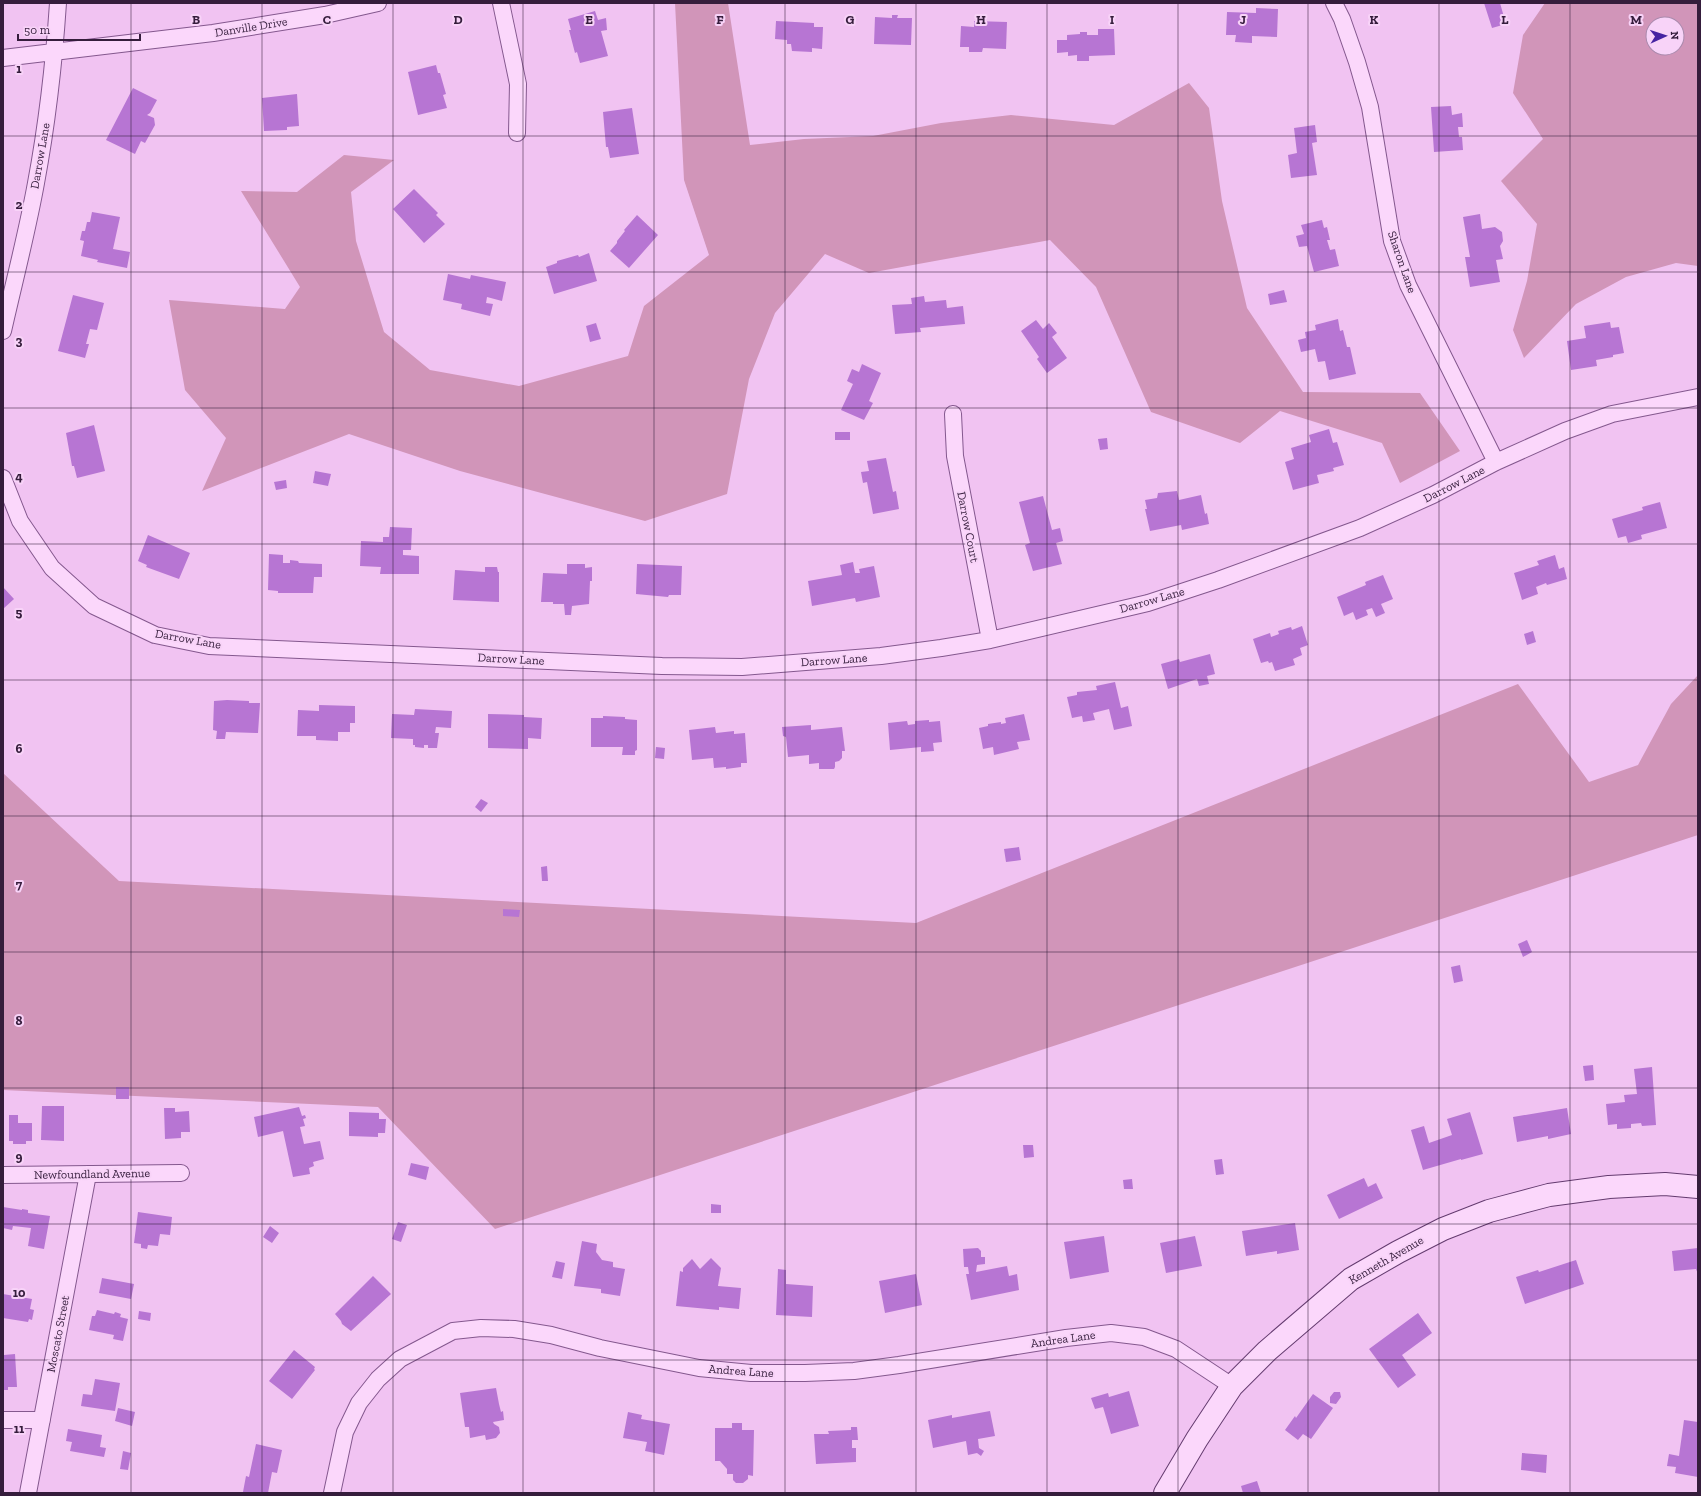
<svg xmlns="http://www.w3.org/2000/svg" width="1701" height="1496" font-family="'Zilla Slab',serif">
<rect width="100%" height="100%" fill="#f1c3f2"/>
<path fill="#d195b9" fill-rule="evenodd" d="M675 3H728L750 145 804 139 873 136 941 123 1011 115 1114 125 1189 83 1209 108 1222 201 1247 308 1303 392 1420 393 1460 451 1400 483 1382 443 1280 411 1240 443 1151 412 1096 287 1050 240 869 273 825 254 775 313 749 379 727 494 645 521 460 471 349 434 202 491 226 438 185 390 169 300 285 309 300 287 241 191 297 192 344 155 394 160 351 192 356 241 384 332 430 370 519 386 628 356 644 306 709 255 684 180Z
M1545 3H1698V266L1676 263 1626 277 1576 304 1524 358 1513 330 1527 281 1537 224 1501 181 1543 139 1513 93 1523 35ZM1653 24H1677V48H1653Z
M1698 675V835L495 1229 378 1107 3 1090V773L119 881 916 923 1518 684 1589 782 1638 765 1671 704Z"/>
<path fill="#b775d3" d="M1484 3H1500L1506 24 1492 28Z
M1256 8 1278 9 1277 37 1252 36V43L1235 42 1236 35H1226L1227 12 1256 13Z
M595 11 598 20 606 18 607 30 601 31 608 56 580 63 577 52 575 53 569 30H571L568 19Z
M892 15H898L897 18H912L911 45 874 44 875 17 892 18Z
M776 21 814 23V27H823L822 49 812 48V52L792 51 791 44H787V40L775 39Z
M974 21 1007 22 1006 49 983 48 982 52H969V47H960L961 26 974 27Z
M1098 29H1114L1115 55 1089 56V61H1077V55L1068 56V52L1057 53V40H1067V35L1080 34V32H1087V35H1098Z
M436 65 438 73H440L446 94 443 95 447 108 418 115 408 72Z
M133 88 157 100 150 113 147 115 154 118 155 125 145 143 141 141 135 154 106 140Z
M297 94 299 126 287 127V130L264 131 262 98Z
M1451 106 1452 115 1462 113 1463 127H1458L1459 137H1462L1463 150 1434 152 1431 107Z
M632 108 639 154 610 158 608 147H606L603 112Z
M1315 125 1317 142 1312 143 1317 175 1291 178 1288 155 1297 153 1294 128Z
M414 189 438 213 436 215 445 224 424 243 393 209Z
M92 212 120 217 113 249 130 252 127 268 97 262 98 260 81 256 84 241 80 240 82 231H85L87 222H90Z
M1480 214 1482 229 1495 227 1502 232 1503 241 1500 246 1503 259 1496 260 1500 282 1470 287 1465 257H1470L1463 217Z
M637 215 658 235 629 268 610 251 617 243V241L625 231 624 230Z
M1322 220 1324 228 1327 227 1330 240H1327L1330 250 1335 249 1339 266 1314 272 1307 246 1299 247 1296 236 1304 234 1301 225Z
M589 253 597 281 554 294 546 267 557 263V261L578 255 579 257Z
M448 274 470 279 471 275 506 282 502 301 487 297 486 303 493 304 490 316 461 309 462 304 443 300Z
M1284 290 1287 302 1270 305 1268 294Z
M73 295 104 303 97 330 90 329 86 344H89L85 358 58 351Z
M924 296 925 302 946 300 947 308 963 306 965 324 920 328 921 332 895 334 892 305 912 304 911 298Z
M1338 319 1340 331 1343 330 1347 347H1350L1356 374 1329 380 1325 361 1318 362 1315 349 1301 352 1298 340 1306 338 1305 332 1316 330 1315 325Z
M1036 320 1043 329 1049 323 1057 333 1052 337 1067 358 1047 373 1037 359 1039 357 1021 331Z
M1610 322 1611 328 1619 327 1624 353 1613 355V357L1596 360 1597 366 1571 370 1567 341 1586 338 1584 326Z
M596 323 601 339 590 342 586 326Z
M862 364 881 373 869 401 873 403 864 420 841 410 853 384 847 381 852 369 859 372Z
M94 425 105 471 77 478 74 466H72L66 433Z
M1329 429 1333 443 1337 442 1344 465 1333 468 1334 471 1317 475 1319 483 1293 490 1285 462 1294 459 1291 448 1311 442 1309 435Z
M835 432H850V440H835Z
M1107 438 1108 449 1100 450 1098 439Z
M886 458 893 492 896 491 899 509 873 514 867 482 863 483 861 472 869 471 867 461Z
M315 471 331 474 328 486 313 483Z
M286 480 287 488 276 490 274 482Z
M1177 491 1179 500 1201 495 1205 514 1207 513 1209 524 1182 530 1181 525 1150 531 1145 509H1147L1145 500 1157 498 1158 493Z
M1043 496 1052 530 1060 528 1063 541 1056 543 1062 564 1033 571 1025 545 1030 543 1019 502Z
M1660 502 1667 528 1641 535 1642 539 1628 543 1626 536 1618 538 1612 519 1643 510 1642 507Z
M390 527 412 528 411 550H403V555L419 556V574H380L381 567 360 566 361 541 383 542V537H389Z
M148 535 190 553 179 579 146 567 147 565 138 561Z
M269 554 283 555V563H290V560L298 561 299 563 322 564V577H314L313 593H278V591L268 590Z
M1555 555 1559 569 1564 567 1567 579 1547 585 1546 583 1536 587 1538 594 1522 600 1514 573 1539 565 1537 561Z
M853 562 855 573H860L859 569 874 566 880 597 856 602 855 598 812 606 808 581 842 575 840 565Z
M567 564H585V568L592 567V581H590L589 604 572 606 571 615H565L564 604H553V602H541L543 573 567 574Z
M637 564 682 566 681 595H669L668 597 636 594Z
M485 567H497L498 572H499V602L453 600 455 570 485 572Z
M1383 575 1393 599 1381 604 1385 613 1376 617 1372 608 1366 610 1368 615 1356 620 1353 612 1344 616 1337 597 1366 585 1365 582Z
M3 587 14 599 3 609Z
M1302 626 1308 645 1300 648 1302 655 1293 659 1295 665 1275 671 1272 662 1269 663 1268 661 1261 663 1253 639 1270 633 1271 637 1279 634 1278 631 1291 627 1292 630Z
M1533 631 1536 642 1527 645 1524 634Z
M1210 654 1215 674 1207 676 1209 684 1199 686 1197 679 1168 689 1161 664 1179 659 1180 662Z
M1115 682 1121 708 1128 706 1132 726 1114 730 1109 709 1093 713 1095 720 1083 722 1082 716 1072 718 1067 697 1077 695V692L1097 690 1096 686Z
M227 700 249 701V703H260L258 733 226 732 225 739H216L217 731 213 730 214 701Z
M319 705 355 706V723H350V732H338V741L316 740V736H297L298 710 319 711Z
M415 709 452 711 451 728 436 727 435 733H439L437 748H428V745H424V748L415 747V745H413V739L391 738 392 714 414 715Z
M488 714 524 715V717L542 718 541 739 528 738V749L488 748Z
M1024 714 1030 740 1017 742 1019 749 994 755 993 747 983 749 979 728 988 726V724L1001 722V724L1006 723 1005 718Z
M603 716 625 717V719L637 720V750L635 751V755H622L623 747H591V718H603Z
M929 720V722L940 721 942 742 933 743 934 751 921 752V747L890 750 888 723 907 721 908 725 915 724V721Z
M811 725V730L842 727 845 751H842V758L839 761 835 762V767L834 769H819V763L809 764V755L788 757 786 737 783 736 782 727Z
M715 727 716 733 734 731V734L745 733 747 763H741V767L726 769V767L714 768 713 758 692 760 689 730Z
M656 747 665 748 664 759 655 758Z
M481 799 488 803 481 812 475 807Z
M1019 847 1021 860 1006 862 1004 849Z
M547 866 548 881H542L541 867Z
M503 909 520 910 519 917 503 916Z
M1527 940 1532 952 1523 957 1518 944Z
M1460 965 1463 981 1454 983 1451 967Z
M1593 1065 1594 1080 1585 1081 1583 1066Z
M1652 1067 1656 1125 1642 1126 1641 1123 1631 1124V1128L1617 1129V1124L1608 1125 1606 1104 1625 1102 1624 1095 1637 1094 1634 1069Z
M116 1087H129V1099H116Z
M42 1106H64V1141L41 1140Z
M299 1107 302 1116 305 1115 306 1118 303 1119 305 1126 300 1127 304 1144 320 1141 324 1159 313 1162 314 1166 309 1168 310 1174 293 1177 283 1131 258 1137 254 1117Z
M164 1108H175V1112L189 1111 190 1132H181V1138L165 1139Z
M1567 1108 1571 1134 1548 1139V1136L1517 1142 1513 1117Z
M349 1112 379 1113V1119H386L385 1133H378V1137L349 1136Z
M1470 1112 1483 1154 1461 1160V1159L1423 1170 1411 1130 1424 1126 1429 1143 1452 1135 1447 1119Z
M9 1115H18V1123H32V1141H26V1144H13V1141H9Z
M1023 1145H1033L1034 1157 1024 1158Z
M1222 1159 1224 1174 1216 1175 1214 1160Z
M411 1163 429 1167 426 1180 408 1175Z
M1364 1178 1368 1187 1376 1183 1383 1198 1339 1219 1327 1195Z
M1132 1179 1133 1189H1124L1123 1180Z
M711 1204 721 1205V1213H711Z
M3 1207 22 1210V1209L28 1210V1213L50 1216 44 1249 28 1246 31 1228 13 1226 12 1230 3 1228Z
M138 1212 172 1217 170 1235 160 1234 158 1246 148 1245 147 1249 141 1248V1244L134 1243Z
M398 1222 407 1225 401 1242 392 1239Z
M1295 1223 1299 1250 1277 1254V1251L1246 1256 1242 1231Z
M270 1226 279 1233 272 1243 263 1237Z
M1104 1236 1109 1272 1070 1279 1064 1242Z
M1195 1236 1202 1266 1166 1273 1160 1243Z
M582 1241 597 1244 596 1252 602 1260 613 1262V1267L625 1269 620 1296 601 1293V1289L574 1286Z
M978 1248 981 1251V1257H985V1264L977 1265 976 1272 1007 1266 1009 1276 1017 1274 1019 1290 971 1300 966 1274H969L968 1267H964L963 1249Z
M1698 1248V1274L1696 1269 1674 1271 1672 1251Z
M711 1258 721 1268 718 1286 741 1288 739 1309 719 1307V1310L676 1306 680 1271 683 1272V1268L692 1259 700 1269Z
M1576 1260 1584 1284 1525 1304 1516 1277 1538 1270 1539 1272Z
M556 1261 565 1263 562 1279 552 1277Z
M778 1269 786 1270V1284L813 1286 812 1317 776 1315Z
M916 1274 922 1305 885 1313 879 1281Z
M373 1276 391 1294 351 1331 342 1324 341 1321 335 1314Z
M102 1278 134 1284 131 1299 99 1293Z
M3 1294 32 1299 30 1309 34 1310 32 1320 29 1319 28 1322 3 1318Z
M97 1310 114 1314 115 1312 121 1314 120 1317 128 1319 123 1341 113 1339 114 1335 89 1330 92 1316H95Z
M139 1311 151 1313 150 1321 138 1319Z
M1418 1313 1432 1333 1402 1355 1416 1375 1398 1388 1369 1349Z
M294 1350 315 1367 314 1369 315 1370 292 1399 269 1381Z
M15 1354 17 1387H8V1390H3L4 1355Z
M95 1379 120 1383 115 1411 81 1406 83 1394 92 1395Z
M496 1388 499 1404 501 1412 503 1411 504 1420 493 1422 494 1424 499 1427 500 1433 496 1438 486 1440 485 1435 470 1438 469 1427H465L460 1393Z
M1129 1391 1139 1426 1111 1434 1103 1407 1095 1409 1091 1398 1108 1393 1109 1397Z
M1334 1392H1340L1341 1397 1336 1404 1330 1403V1397Z
M1313 1394 1333 1408 1311 1439 1303 1434 1298 1440 1285 1430 1295 1416 1296 1418Z
M118 1408 135 1412 132 1426 115 1421Z
M990 1411 995 1436 978 1439 979 1448 984 1451 981 1456 977 1453 968 1455 966 1441 933 1448 928 1420 952 1415V1418Z
M628 1412 642 1415 641 1419 670 1424 664 1455 645 1451 647 1442 623 1438Z
M1684 1420 1698 1422V1477L1675 1473 1676 1467 1667 1466 1669 1454 1679 1456Z
M732 1423H742V1430H754L753 1476 748 1475V1479L743 1483H736L733 1480V1474H727V1469L720 1461H715V1428H732Z
M851 1427H857L858 1440H852V1448H856V1462L816 1464 814 1434H829L828 1431 851 1430Z
M68 1429 102 1435 100 1447 106 1448 104 1457 70 1451 72 1442 66 1441Z
M256 1444 282 1450 277 1473 272 1472 268 1493 243 1492 246 1476 249 1477Z
M123 1451 131 1453 128 1470 120 1469Z
M1522 1453 1547 1455 1546 1473 1521 1470Z
M1257 1481 1261 1493H1243L1241 1486Z"/>
<g fill="none" stroke-linecap="round" stroke-linejoin="round">
<g stroke="#84588e" stroke-width="18">
<path id="street" d="M501 3 518 84 517 133
M1334 3 1342 19 1357 62 1370 107 1392 241 1408 285 1496 462
M3 58 213 33 325 15 378 3
M3 331C14 282 27 233 36 183 47 124 54 63 58 3
M953 414 955 456 990 640
M3 478 20 521 52 568 94 606 155 635 209 646 662 666 742 667 881 656 941 648 990 640 1148 603 1218 580 1360 528 1433 495 1496 462 1565 431 1612 414 1698 397
M3 1175 181 1173
M3 1420H42
M28 1493 88 1174
M332 1493 345 1432 359 1403 378 1379 400 1359 453 1331 481 1328 514 1329 551 1335 600 1348 699 1368 751 1373H805L854 1371 899 1365 1066 1338 1111 1333 1144 1337 1176 1349 1232 1386"/>
</g>
<g stroke="#643b6f" stroke-width="24">
<path id="secondary" d="M1165 1493 1197 1439 1232 1386 1267 1351 1351 1279 1398 1252 1443 1229 1489 1211 1549 1195 1609 1187 1665 1184 1698 1187"/>
</g>
<use href="#street" stroke="#fbd7fb" stroke-width="16"/>
<use href="#secondary" stroke="#fbd7fb" stroke-width="22"/>
</g>
<path fill="none" stroke="#351d3c" stroke-width="1" stroke-opacity="0.55" d="M131 3V1493M262 3V1493M393 3V1493M523 3V1493M654 3V1493M785 3V1493M916 3V1493M1047 3V1493M1178 3V1493M1308 3V1493M1439 3V1493M1570 3V1493M3 136H1698M3 272H1698M3 408H1698M3 544H1698M3 680H1698M3 816H1698M3 952H1698M3 1088H1698M3 1224H1698M3 1360H1698"/>
<g text-anchor="middle" stroke-width="4" stroke-linejoin="round" paint-order="stroke">
<g font-size="12" fill="#351d3c" stroke="#f8d3f8">
<text transform="translate(251 27) rotate(-9)" y="4">Danville Drive</text>
<text transform="translate(40 156) rotate(-80)" y="4">Darrow Lane</text>
<text transform="translate(1402 262) rotate(71)" y="4">Sharon Lane</text>
<text transform="translate(1454 484) rotate(-27)" y="4">Darrow Lane</text>
<text transform="translate(968 527) rotate(79)" y="4">Darrow Court</text>
<text transform="translate(1152 600) rotate(-16)" y="4">Darrow Lane</text>
<text transform="translate(188 639) rotate(10)" y="4">Darrow Lane</text>
<text transform="translate(511 659) rotate(3)" y="4">Darrow Lane</text>
<text transform="translate(834 660) rotate(-4)" y="4">Darrow Lane</text>
<text transform="translate(92 1174) rotate(-1)" y="4">Newfoundland Avenue</text>
<text transform="translate(1386 1260) rotate(-30)" y="4">Kenneth Avenue</text>
<text transform="translate(58 1334) rotate(-79)" y="4">Moscato Street</text>
<text transform="translate(1063 1339) rotate(-8)" y="4">Andrea Lane</text>
<text transform="translate(741 1371) rotate(4)" y="4">Andrea Lane</text>
</g>
</g>
<g font-size="13" text-anchor="middle" font-weight="bold" fill="#351d3c" stroke="#f8d3f8" stroke-width="4" stroke-linejoin="round" paint-order="stroke">
<text x="196" y="24">B</text>
<text x="327" y="24">C</text>
<text x="458" y="24">D</text>
<text x="589" y="24">E</text>
<text x="720" y="24">F</text>
<text x="850" y="24">G</text>
<text x="981" y="24">H</text>
<text x="1112" y="24">I</text>
<text x="1243" y="24">J</text>
<text x="1374" y="24">K</text>
<text x="1505" y="24">L</text>
<text x="1636" y="24">M</text>
<text x="19" y="73">1</text>
<text x="19" y="209">2</text>
<text x="19" y="345">3</text>
<text x="19" y="481">4</text>
<text x="19" y="617">5</text>
<text x="19" y="753">6</text>
<text x="19" y="889">7</text>
<text x="19" y="1025">8</text>
<text x="19" y="1161">9</text>
<text x="19" y="1297">10</text>
<text x="19" y="1433">11</text>
</g>
<rect width="1701" height="1496" fill="none" stroke="#351d3c" stroke-width="8"/>
<g transform="translate(1665 36) rotate(87)"><circle r="19" fill="#f8d3f8" stroke="#aa8aad"/>
<path d="M0-3L7 15L0 10L-7 15Z" fill="#4623a2"/>
<text y="-6" font-size="11" font-weight="bold" text-anchor="middle" fill="#351d3c">N</text>
</g>
<path d="M18 34v6h122v-6" fill="none" stroke="#351d3c" stroke-width="2"/>
<text x="24" y="34" font-size="12" fill="#351d3c" stroke="#f8d3f8" stroke-width="3" paint-order="stroke">50 m</text>
</svg>
